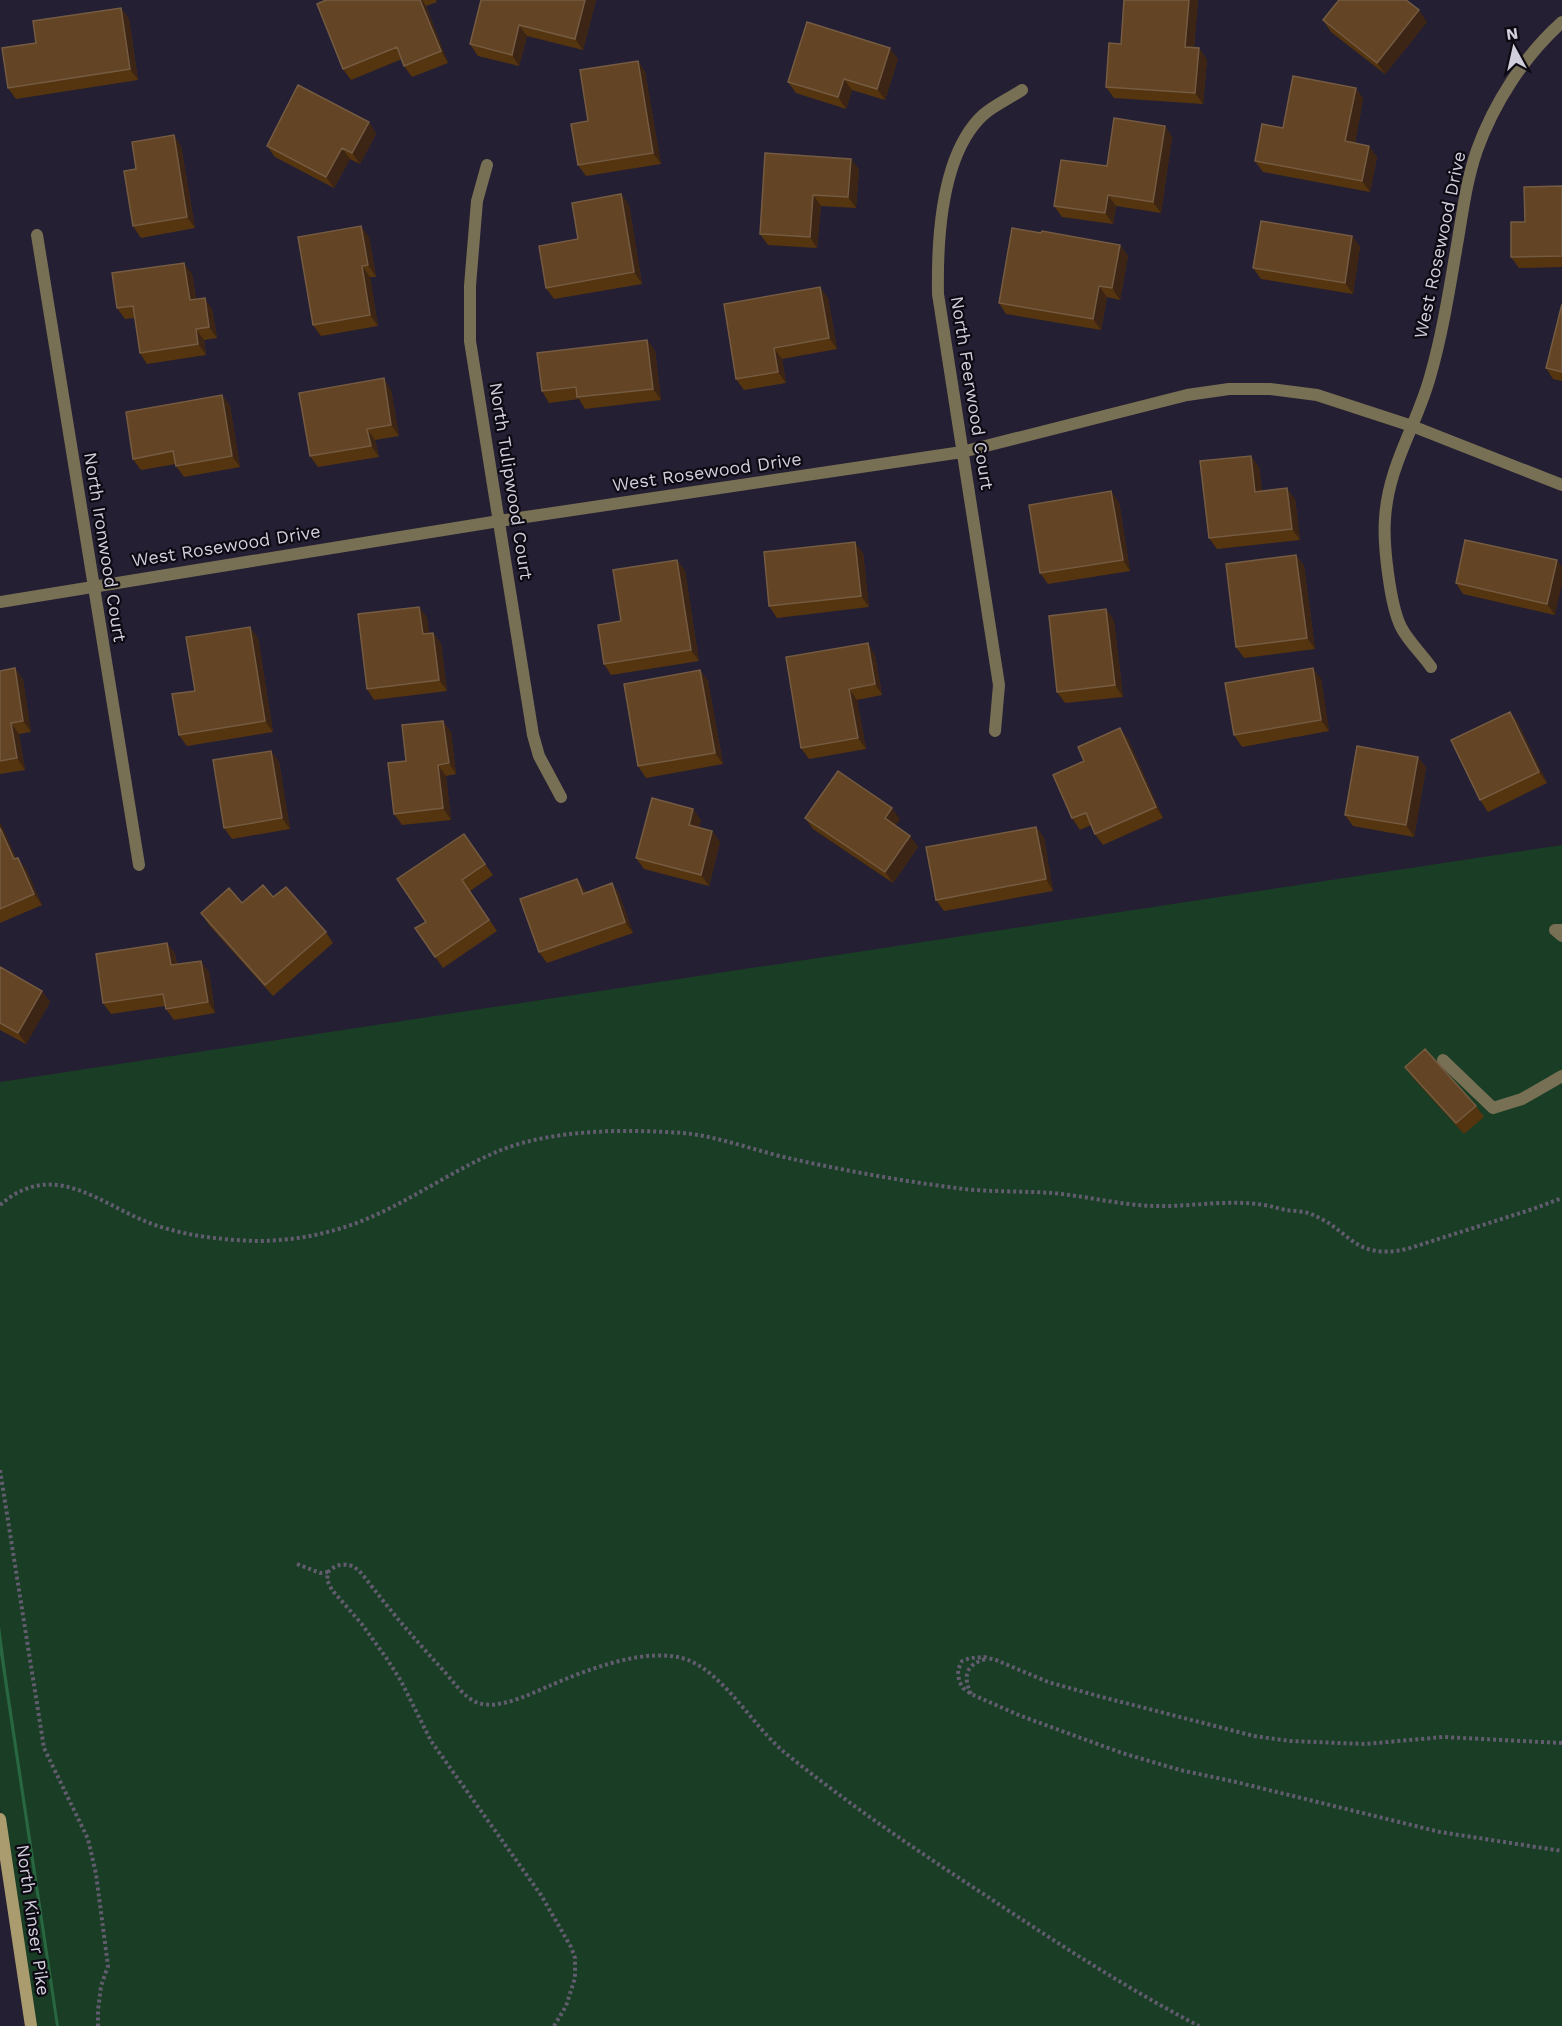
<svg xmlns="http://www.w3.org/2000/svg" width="1562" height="2026" font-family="'Work Sans',sans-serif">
<rect width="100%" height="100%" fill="#251f33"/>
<path fill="#193d25" d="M1562 845V2026H33L0 1808V1082Z"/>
<path fill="#28673f" d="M0 1626 6 1672 59 2026H56L3 1674 0 1654Z"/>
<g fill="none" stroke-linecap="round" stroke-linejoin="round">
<path stroke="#615c6e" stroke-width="4" stroke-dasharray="3 3" stroke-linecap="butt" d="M0 1205C55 1157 101 1206 155 1225 187 1236 222 1240 256 1241 293 1241 330 1234 364 1220 411 1201 454 1169 501 1150 555 1129 626 1129 683 1133 718 1136 762 1153 797 1160 852 1172 908 1182 964 1189 993 1192 1023 1191 1052 1193 1086 1196 1120 1205 1154 1206 1191 1207 1229 1199 1264 1205 1272 1206 1279 1209 1286 1210 1293 1211 1301 1211 1308 1213 1351 1228 1351 1261 1407 1249L1533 1209 1562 1198
M0 1470 44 1748 88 1839 96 1874 108 1966 101 1986 98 2010V2026
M297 1564 320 1573 328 1572
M971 1694C962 1675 967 1664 986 1659
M1562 1743 1443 1737 1365 1744 1290 1741 1254 1736 1098 1696 1048 1682 996 1660 984 1657 970 1658 962 1661 958 1670 959 1681 963 1688 971 1694 1021 1716 1122 1753 1180 1770 1236 1782 1440 1832 1562 1851
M554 2026 566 2006 575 1978V1958L571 1947 541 1895 431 1741 401 1681 387 1659 361 1623 332 1590 327 1580 328 1572C335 1565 343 1563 352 1566 361 1570 370 1585 377 1593 398 1620 420 1645 443 1670 453 1681 464 1698 478 1703 499 1710 530 1694 549 1686 586 1670 649 1645 688 1660 725 1675 753 1726 784 1752 848 1804 916 1850 985 1895 1054 1941 1124 1987 1199 2026"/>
<path stroke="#787054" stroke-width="12" d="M1562 930H1555L1562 936
M1443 1060 1493 1108 1522 1099 1562 1076"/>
<path stroke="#787054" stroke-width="12" d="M487 165 477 201 470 286V341L533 735 539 756 561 797
M37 235 139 865
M0 602 499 521 962 452 1187 395 1229 389H1270L1317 395 1412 426 1562 485
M1431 667C1422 654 1408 641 1401 627 1390 605 1383 544 1385 519 1388 466 1416 427 1430 377 1443 332 1450 285 1458 239 1463 209 1467 179 1477 150 1494 103 1524 56 1562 22
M995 731 999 685 938 294C937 239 941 154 983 115 994 105 1010 98 1022 90"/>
<path stroke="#aa9c6f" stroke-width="12" d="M0 1819 31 2026"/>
</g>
<path fill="#55350f" d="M326 0H436L437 2 426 6 448 63 412 77 404 66 402 59 351 80 343 69Z
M481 0H596L583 50 527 36 519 66 478 56 470 44Z
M1124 0H1198L1194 48H1199L1207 60 1203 104 1114 98 1106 87 1121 44Z
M121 8 129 19 138 80 16 99 8 88 36 43Z
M1323 20 1427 22 1385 74 1331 32Z
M898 59 885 100 852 90 846 109 796 93 788 82Z
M638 61 645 72 661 164 586 176 578 165 588 121Z
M1356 88 1363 99 1355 143 1377 157 1370 192 1263 172 1255 161 1283 128Z
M369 122 376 134 360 164 350 159 334 188 275 157 267 146Z
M1165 126 1172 137 1161 213 1116 206 1113 224 1062 217 1054 206 1107 166Z
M181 146 195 228 141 238 133 226 136 169Z
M851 159 859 170 856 208 821 206 817 248 768 245 760 234Z
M1562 186V267L1519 268 1511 257 1525 222Z
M621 194 629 205 642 284 554 299 546 288 578 239Z
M1352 236 1360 247 1353 294 1261 279 1253 268Z
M369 237 376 277H370L378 326 321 336 313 325Z
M1120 245 1128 256 1120 300 1107 297 1101 330 1006 314 999 303Z
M192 274 196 299 212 309 217 338 204 340 206 355 147 364 140 353 135 318 125 319 117 308Z
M828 298 837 349 782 359 786 383 744 390 736 379Z
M1562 304V381L1553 379 1546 368Z
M647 340 655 351 661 400 585 409 579 399 549 403 542 391Z
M391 390 399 436 375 440 379 457 318 467 310 456Z
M222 395 230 406 240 467 184 477 176 466V464L141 470 133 459Z
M1259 467 1262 491 1295 499 1300 540 1217 549 1209 538Z
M1119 502 1130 571 1048 584 1040 573Z
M863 553 869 607 777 618 769 606Z
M1296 555 1304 566 1315 649 1244 658 1236 647Z
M677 560 685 571 699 661 611 675 604 664 621 621Z
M1557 560 1555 615 1463 594 1456 583Z
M419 607 427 618 429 633H433L441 644 447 691 374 700 367 689Z
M1106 609 1114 621 1123 697 1065 703 1057 692Z
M258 638 273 732 187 746 179 735 195 691Z
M875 655 882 695 857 700 866 749 809 759 801 748Z
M15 668 23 680 31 732 19 734 25 770 0 774V671Z
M700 670 708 681 723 764 646 778 638 766Z
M1321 679 1329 731 1242 747 1234 735Z
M1510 712 1518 723 1547 783 1488 812 1480 800Z
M451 732 456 774 446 776 451 820 402 825 394 814 406 761Z
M1128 739 1163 818 1103 845 1095 834 1091 825 1080 830 1072 818Z
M271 751 279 762 290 829 232 839 224 828Z
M1418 757 1426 768 1414 837 1353 826 1345 815Z
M805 818 900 819 895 826 910 836 918 847 893 883 813 829Z
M701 820 699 827 712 831 720 842 709 886 644 869 636 858Z
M0 823 16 858 26 869 42 905 0 923Z
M1036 827 1044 838 1053 891 944 911 936 900Z
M464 834 493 875 470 891 497 931 443 968 415 928 426 922Z
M577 879 586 892 612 883 619 894 633 933 547 963 539 952Z
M273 897 326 932 333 943 273 996 209 925 201 913 242 903Z
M167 943 175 954 177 964 209 972 215 1013 174 1020 166 1009 165 1006 111 1014 103 1003Z
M0 967 50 1002 26 1044 0 1030Z
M1405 1067 1476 1106 1484 1117 1464 1134 1413 1078Z"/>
<path fill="#3c2514" d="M420 0H422L426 6 448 63 441 51Z
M585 0H596L583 50 575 39Z
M1189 0H1198L1193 59 1185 47Z
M121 8 129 19 138 80 130 69Z
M1419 10 1427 22 1385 74 1377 63Z
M519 25 527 36 519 66 512 55Z
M890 48 898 59 885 100 877 89Z
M1199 48 1207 60 1203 104 1195 93Z
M638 61 645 72 661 164 653 153Z
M844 79 852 90 846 109 838 97Z
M1356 88 1363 99 1353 153 1345 141Z
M369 122 376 134 360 164 352 153Z
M1165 126 1172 137 1161 213 1153 202Z
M174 135 181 146 195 228 187 217Z
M1369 146 1377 157 1370 192 1362 181Z
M342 148 350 159 334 188 326 177Z
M851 159 859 170 856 208 848 197Z
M621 194 629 205 642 284 634 272Z
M813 195 821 206 817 248 810 237Z
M1108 195 1116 206 1113 224 1105 213Z
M361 226 369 237 376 277 368 265Z
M1352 236 1360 247 1353 294 1345 283Z
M1120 245 1128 256 1120 300 1112 288Z
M184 263 192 274 198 311 190 300Z
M362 266 370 277 378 326 370 315Z
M1099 286 1107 297 1101 330 1093 319Z
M820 287 828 298 837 349 829 338Z
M205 298 212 309 217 338 209 327Z
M196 329 204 340 206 355 198 344Z
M647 340 655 351 661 400 653 389Z
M774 348 782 359 786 383 778 372Z
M384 378 391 390 399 436 391 425Z
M222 395 230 406 240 467 232 456Z
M367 429 375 440 379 457 371 446Z
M1251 456 1259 467 1263 503 1255 492Z
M1287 488 1295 499 1300 540 1292 529Z
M1111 491 1119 502 1130 571 1123 560Z
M855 542 863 553 869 607 861 596Z
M1296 555 1304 566 1315 649 1307 638Z
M677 560 685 571 699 661 691 650Z
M1557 560 1562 567V584L1555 615 1547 604Z
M419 607 427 618 431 645 423 634Z
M1106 609 1114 621 1123 697 1115 685Z
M250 627 258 638 273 732 265 721Z
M433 633 441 644 447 691 439 680Z
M868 643 875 655 882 695 875 684Z
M15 668 23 680 31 732 23 721Z
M1313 668 1321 679 1329 731 1321 720Z
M700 670 708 681 723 764 715 753Z
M849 689 857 700 866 749 858 738Z
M1510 712 1518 723 1547 783 1539 772Z
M443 721 451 732 456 774 449 763Z
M11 723 19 734 25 770 17 758Z
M1120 728 1128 739 1163 818 1156 807Z
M271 751 279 762 290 829 282 818Z
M1418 757 1426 768 1414 837 1406 825Z
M438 765 446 776 451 820 443 808Z
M892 808 900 819 893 830 885 818Z
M693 809 701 820 696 836 689 825Z
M0 823 2 826 21 871 14 859 0 828Z
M1036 827 1044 838 1053 891 1046 879Z
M712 831 720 842 709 886 701 875Z
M910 836 918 847 893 883 885 872Z
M18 858 26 869 42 905 34 894Z
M577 879 585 890 590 905 583 894Z
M612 883 619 894 633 933 625 922Z
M167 943 175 954 179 976 171 965Z
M201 961 209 972 215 1013 208 1002Z
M42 991 50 1002 26 1044 18 1033Z"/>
<path fill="#634525" stroke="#745b42" stroke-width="1.5" d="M326 0H420L441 51 404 66 397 47 343 69 317 4Z
M481 0H585L575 39 519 25 512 55 470 44Z
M1124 0H1189L1185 47 1199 48 1195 93 1106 87 1109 43 1121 44Z
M1339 0H1406L1419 10 1377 63 1323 20Z
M121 8 130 69 8 88 2 48 36 43 33 21Z
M807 22 890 48 877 89 844 79 838 97 788 82Z
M638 61 653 153 578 165 571 124 588 121 580 70Z
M1293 76 1356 88 1345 141 1369 146 1362 181 1255 161 1262 124 1283 128Z
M298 85 369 122 352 153 342 148 326 177 267 146Z
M1114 118 1165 126 1153 202 1108 195 1105 213 1054 206 1061 160 1107 166Z
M174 135 187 217 133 226 124 171 136 169 132 142Z
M765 153 851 159 848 197 813 195 810 237 760 234Z
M1562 186V256L1511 257V222H1525L1524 187Z
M621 194 634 272 546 288 539 246 578 239 572 203Z
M1261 221 1352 236 1345 283 1253 268Z
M361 226 368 265 362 266 370 315 313 325 298 237Z
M1012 228 1041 233 1042 231 1120 245 1112 288 1099 286 1093 319 999 303Z
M184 263 190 300 205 298 209 327 196 329 198 344 140 353 133 306 117 308 112 273Z
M820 287 829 338 774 348 778 372 736 379 724 304Z
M1562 304V372L1546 368Z
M647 340 653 389 577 397 576 387 542 391 537 353Z
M384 378 391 425 367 429 371 446 310 456 299 393Z
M222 395 232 456 176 466 173 451 133 459 126 412Z
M1251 456 1255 492 1287 488 1292 529 1209 538 1200 461Z
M1111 491 1123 560 1040 573 1029 505Z
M1465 540 1557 560 1547 604 1456 583Z
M855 542 861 596 769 606 764 552Z
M1296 555 1307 638 1236 647 1226 564Z
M677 560 691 650 604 664 598 625 621 621 613 570Z
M419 607 423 634 433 633 439 680 367 689 358 614Z
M1106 609 1115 685 1057 692 1049 616Z
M250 627 265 721 179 735 172 694 195 691 186 637Z
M868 643 875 684 849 689 858 738 801 748 786 657Z
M15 668 23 721 11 723 17 758 0 761V671Z
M1313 668 1321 720 1234 735 1225 683Z
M700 670 715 753 638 766 624 684Z
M1510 712 1539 772 1480 800 1451 740Z
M443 721 449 763 438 765 443 808 394 814 388 763 406 761 402 725Z
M1120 728 1156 807 1095 834 1086 813 1072 818 1053 775 1084 761 1078 747Z
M1357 746 1418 757 1406 825 1345 815Z
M271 751 282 818 224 828 213 760Z
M838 771 892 808 885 818 910 836 885 872 805 818Z
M652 798 693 809 689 825 712 831 701 875 636 858Z
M1036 827 1046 879 936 900 926 847Z
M0 828 14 859 18 858 34 894 0 909Z
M464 834 485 864 462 880 489 920 435 957 415 928 426 922 397 879Z
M577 879 583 894 612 883 625 922 539 952 520 899Z
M263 885 273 897 286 887 326 932 265 985 201 913 229 888 242 903Z
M167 943 171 965 201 961 208 1002 166 1009 163 994 103 1003 96 954Z
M0 967 42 991 18 1033 0 1023Z
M1425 1049 1476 1106 1456 1123 1405 1067Z"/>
<g text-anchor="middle" stroke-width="4.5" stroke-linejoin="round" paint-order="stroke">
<g font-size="18" fill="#d2cfdc" stroke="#0d0a13">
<text transform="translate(1440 245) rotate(-78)" y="6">West Rosewood Drive</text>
<text transform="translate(972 393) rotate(81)" y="6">North Feerwood Court</text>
<text transform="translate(707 472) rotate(-8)" y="6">West Rosewood Drive</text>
<text transform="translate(511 481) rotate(81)" y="6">North Tulipwood Court</text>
<text transform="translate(226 546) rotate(-9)" y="6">West Rosewood Drive</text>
<text transform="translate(105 547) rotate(81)" y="6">North Ironwood Court</text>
<text transform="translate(33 1920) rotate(82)" y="6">North Kinser Pike</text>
</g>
</g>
<g transform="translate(1514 48) rotate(352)" stroke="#0d0a13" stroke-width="4.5" paint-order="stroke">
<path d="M0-4.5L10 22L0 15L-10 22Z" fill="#d2cfdc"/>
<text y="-9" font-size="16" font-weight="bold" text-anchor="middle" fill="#d2cfdc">N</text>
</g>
</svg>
